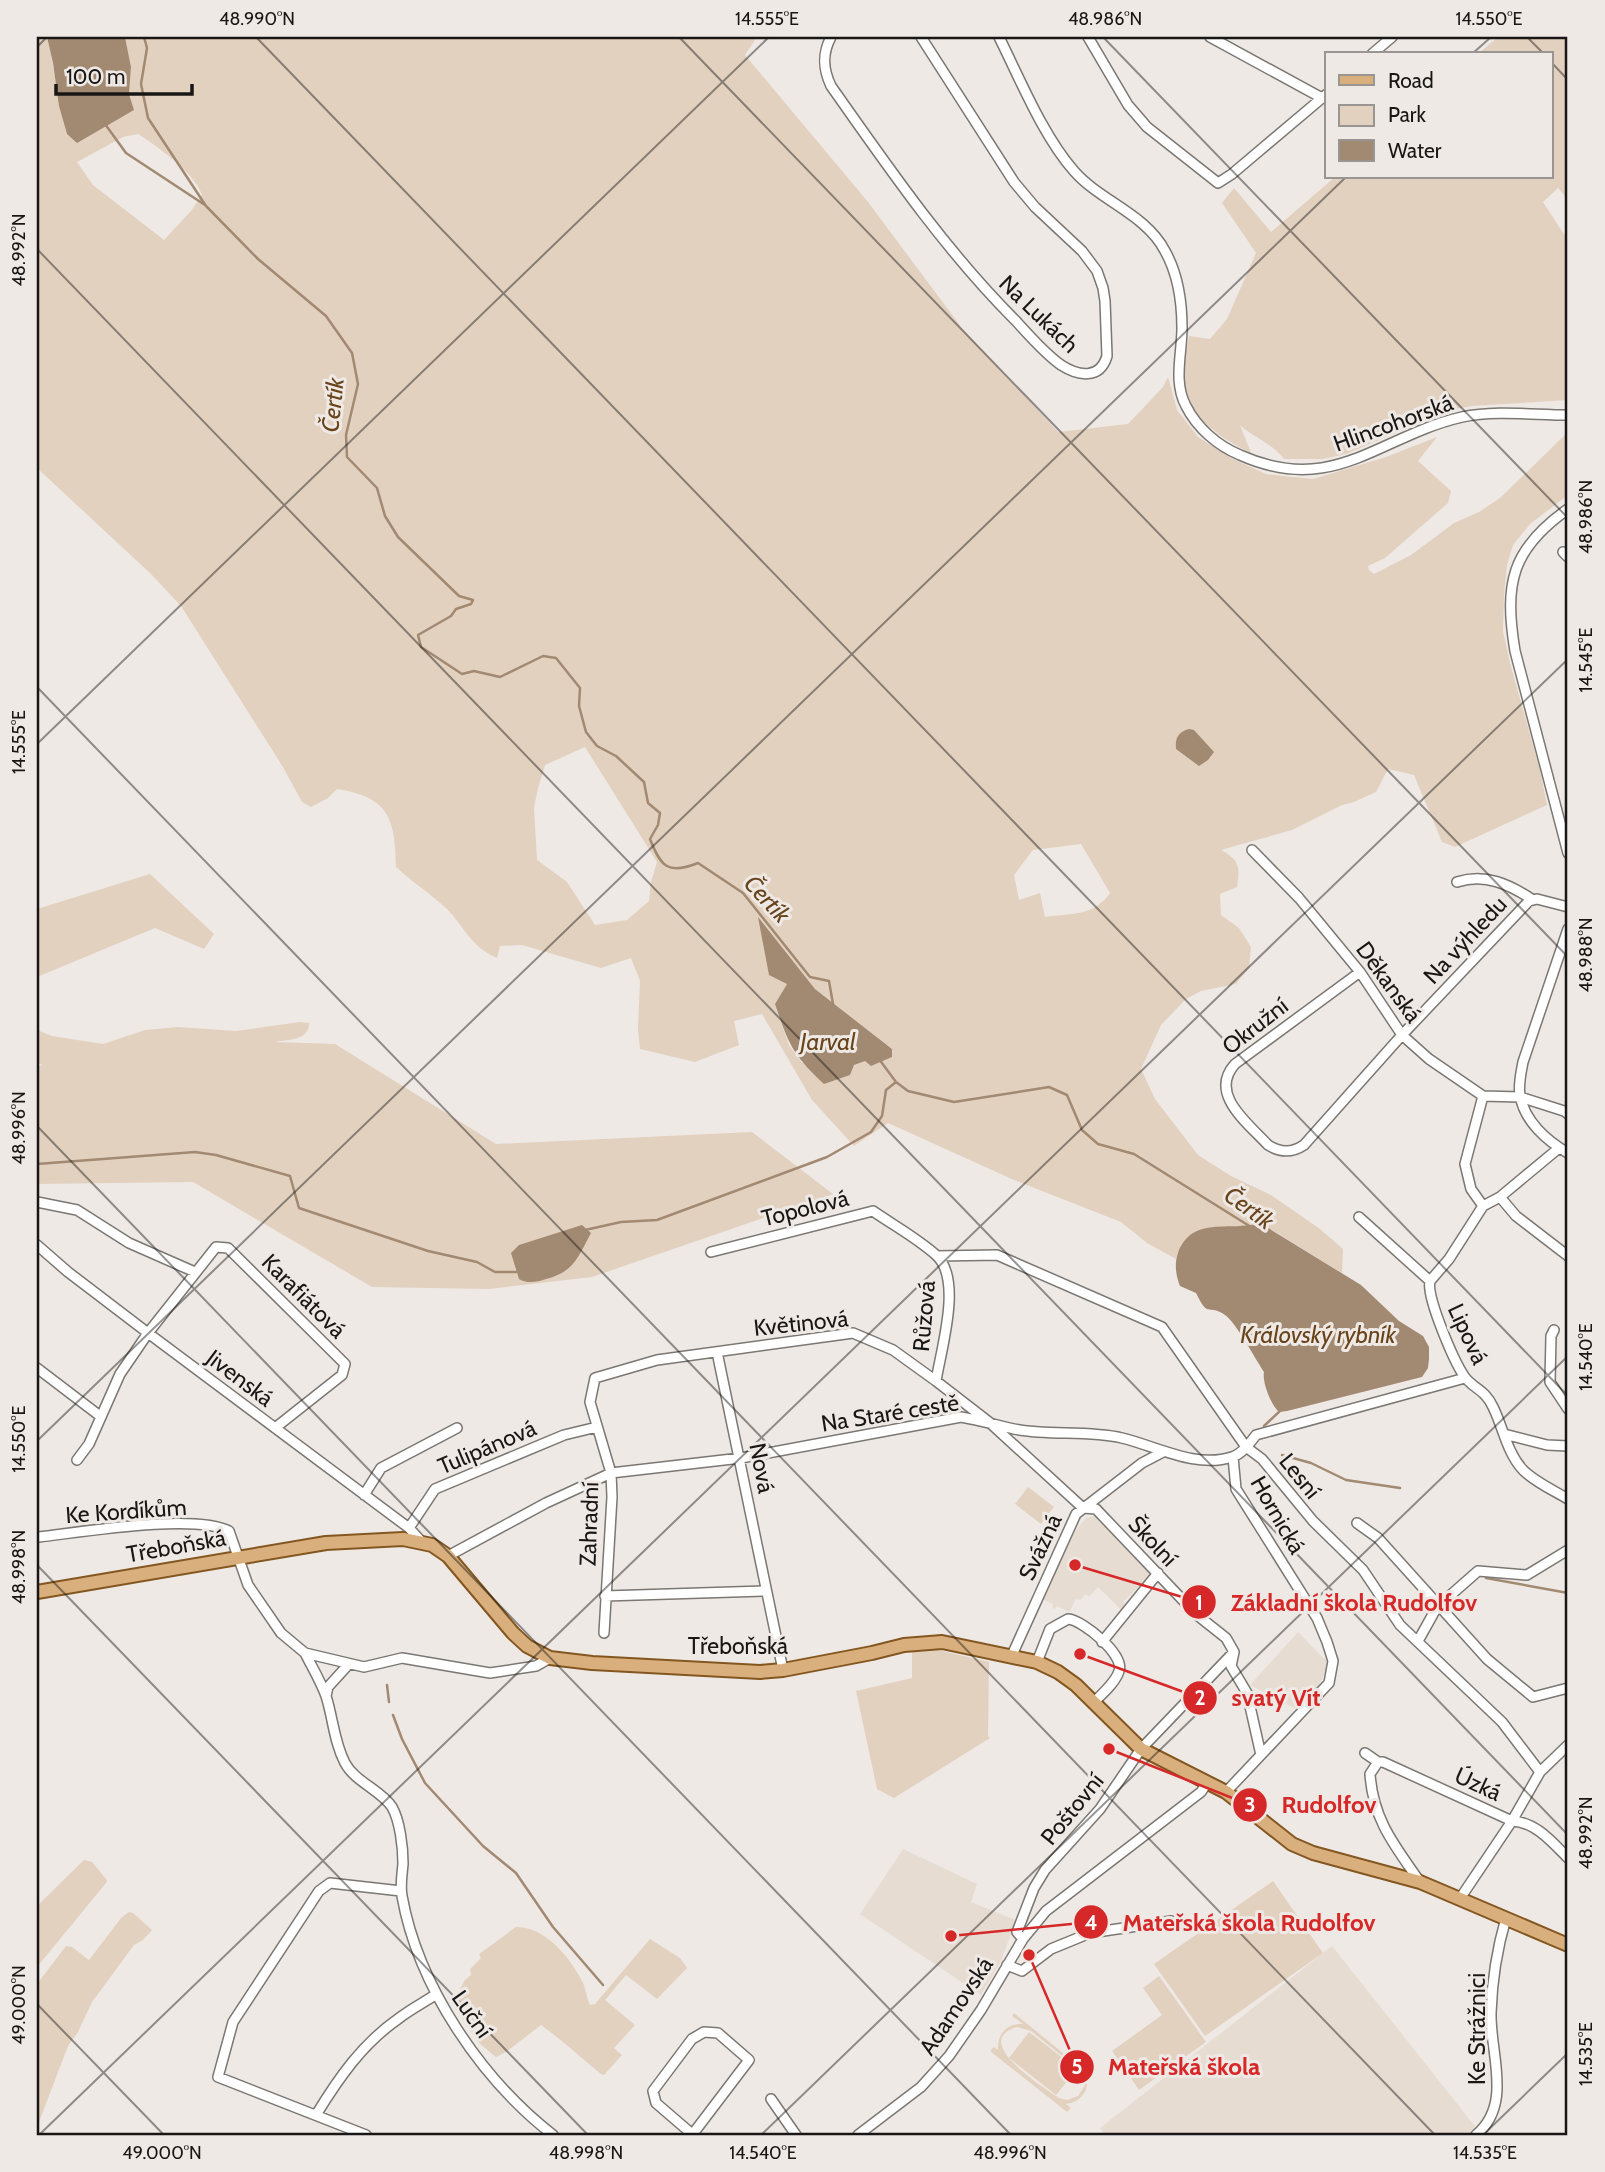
<svg xmlns="http://www.w3.org/2000/svg" width="1605" height="2172" font-family="Cabin,sans-serif">
<rect width="100%" height="100%" fill="#eee9e5"/>
<path fill="#e7dcd2" d="M1094 1516 1099 1518 1151 1574 1123 1602 1126 1605 1121 1610 1098 1587 1089 1597 1086 1594 1080 1600 1076 1599 1069 1612 1057 1606 1055 1609 1052 1607 1053 1604 1042 1599 1075 1531 1086 1518Z
M1298 1632 1324 1659H1326L1327 1668 1318 1688 1298 1710 1250 1685Z
M903 1849 977 1884 971 1902 1016 1920 1001 1961 981 1995 860 1914Z
M1332 1946 1482 2135H1105L1100 2128Z"/>
<path fill="#e3d1c0" fill-rule="evenodd" d="M37 37H47C55 69 58 102 67 134L105 125 134 110 129 94 131 67 125 37H757L745 55 868 202 962 328 1058 432 1128 424 1163 387 1168 377 1177 410 1198 437 1231 458 1266 474 1313 479 1386 457 1437 437 1418 461 1451 491 1448 503 1385 558 1368 566 1369 570 1374 574 1411 555 1454 523 1479 512 1500 498 1568 432V495L1530 524 1513 545 1507 565 1504 595 1503 631 1510 663 1540 770 1547 805 1455 847 1442 842 1414 775 1388 769 1376 792 1354 802 1342 805 1292 830 1221 850C1240 860 1240 867 1237 887L1220 894 1221 915 1239 928 1251 947 1249 968 1236 984 1201 991 1186 999 1161 1025 1141 1069 1155 1099 1198 1155 1231 1176 1271 1195 1320 1229 1343 1249 1342 1273 1260 1223C1226 1233 1192 1215 1176 1259L1147 1243 1121 1222 1014 1180 888 1123 854 1146 812 1100 762 1014 734 1021 739 1045 695 1062 640 1049 638 1029 640 981 631 958 601 968 522 945 500 946 497 958C470 946 466 929 447 909 431 894 412 882 396 867 395 820 390 797 337 789L328 798 311 807 302 802 283 767 181 606 151 574 37 468ZM138 134C158 147 194 172 202 195L191 211 164 240 93 185 77 162 123 137ZM585 747 657 862 651 882 649 901 627 920 595 925 567 882 537 860 534 808 538 788 545 765ZM1081 844 1110 893C1093 917 1071 913 1045 917L1040 893 1019 900 1014 875 1033 850ZM758 919 815 989 892 1049 854 1065 802 1063 789 1045 775 1004 787 984Z
M1498 37H1568V200L1558 188 1543 202 1565 236 1568 234V400L1472 406 1450 410 1346 454 1323 459H1284C1272 443 1254 438 1240 425L1251 453C1219 438 1184 414 1184 374 1184 361 1187 348 1189 336L1210 339 1227 319 1256 253 1222 203 1234 188 1271 232 1335 177H1551V54H1478Z
M150 874 214 934 204 949 155 928 37 977V909Z
M300 1022 309 1023C309 1041 289 1039 275 1042L335 1044 496 1144 752 1132 833 1194 592 1277 489 1289 372 1287 193 1182 37 1184V1066L43 1065 37 1063V1030L52 1036 103 1044 145 1030 178 1027 236 1031Z
M1028 1487 1054 1507 1041 1524 1015 1504Z
M934 1649 989 1662 988 1736 990 1738 894 1798 877 1789 856 1691 912 1678V1651Z
M84 1860 92 1862 107 1880 106 1883 37 1967V1906Z
M1273 1881 1323 1953 1205 2036 1154 1964Z
M129 1912 133 1913 152 1930 143 1940 134 1945 92 2002 78 2032 68 2046 39 2122 37 2121V1984L66 1946 72 1947 89 1960 121 1918Z
M516 1927C545 1927 568 1955 581 1979 586 1987 586 1997 590 2005L595 2004 650 1939 680 1958 687 1968 657 1999 626 1975 605 2000 635 2025 614 2048 622 2055 604 2075 601 2074C580 2057 562 2040 541 2025L506 2052 496 2057 479 2043 452 2004 465 1980 471 1975 470 1969 481 1958 479 1954Z
M1159 1976 1206 2042 1139 2090 1112 2051 1162 2015 1143 1988Z
M1014 2013 1079 2066C1094 2080 1087 2101 1066 2104L1071 2108 1067 2112 990 2051 994 2047 998 2050C997 2034 1007 2023 1023 2024L1012 2016ZM1017 2027 1031 2031 1077 2068 1083 2075 1085 2085 1078 2096 1067 2100 1059 2098C1044 2088 969 2041 1017 2027Z
M1029 2032 1077 2069 1056 2095 1009 2058Z"/>
<path fill="#a28972" d="M47 37H125L131 67 129 94 134 110 77 143 67 134 59 106 53 63Z
M1189 729 1194 730 1214 752 1208 760 1199 766 1176 749C1175 738 1178 732 1189 729Z
M758 917 815 989 892 1049V1057L871 1066 865 1061 854 1065 850 1075 824 1084C792 1054 789 1045 775 1004L787 984 769 975Z
M1260 1223 1361 1285 1399 1321 1423 1336 1429 1347V1359L1428 1368 1422 1377 1287 1411 1279 1412C1271 1405 1262 1382 1264 1372 1256 1360 1235 1321 1225 1315 1208 1303 1209 1320 1196 1293L1180 1286C1176 1276 1174 1264 1178 1253 1192 1215 1229 1232 1260 1223Z
M582 1225 591 1233C578 1257 574 1272 546 1279 537 1282 527 1284 519 1279L511 1253 519 1245Z"/>
<g fill="none" stroke-linecap="round" stroke-linejoin="round">
<path stroke="#a28972" stroke-width="2.5" d="M144 37 147 48 141 84 148 118 206 206 258 259 326 316 352 353 358 384 346 435 347 457 377 488 385 516 398 537 459 596 473 600 471 604 456 609 451 616 418 635 421 647 462 674 474 671 500 677 543 656 556 658 580 688 579 706 586 732 597 746 616 756 644 782 648 803 660 813 658 825 650 839C661 867 668 875 698 863L743 893 810 977 829 981 833 1004
M105 124 126 153 205 205
M879 1059 896 1082 908 1091 954 1102 1049 1087 1067 1095 1082 1130 1098 1144 1134 1154 1251 1227
M37 1164 195 1152 216 1155 290 1176 299 1208 428 1251 477 1262 495 1272H516
M585 1230 621 1222 657 1220 827 1157 871 1132 882 1116 886 1090 896 1082
M1264 1429V1426L1281 1410
M1282 1455 1311 1463 1346 1480 1400 1488
M1486 1578 1568 1593
M387 1685 389 1702
M393 1715 402 1739 425 1783 483 1846 516 1873 553 1927 603 1985"/>
<g stroke="#7b7772" stroke-width="12">
<path id="minor" d="M831 37C822 54 823 69 831 86 888 167 945 250 1015 320 1029 335 1044 353 1061 365 1078 376 1100 380 1107 356L1105 301 1103 288 1097 271 1082 251 1035 207 1014 182 921 37
M999 37C1020 79 1043 136 1074 171 1100 201 1146 214 1165 251 1178 274 1182 302 1182 328 1182 354 1173 382 1186 406 1197 428 1218 446 1240 455 1334 497 1379 436 1462 417 1496 410 1534 415 1568 415
M1088 37 1128 105 1147 127 1218 183 1232 174 1322 98
M1210 37 1322 98 1327 94
M1372 54 1392 37
M1568 509C1511 549 1504 584 1515 651L1568 853
M1563 552 1568 557
M1252 850 1299 898 1360 972 1402 1035 1429 1059 1483 1096 1520 1097 1564 1111 1568 1114
M1457 882C1485 873 1509 884 1533 900
M1568 929 1523 1062C1521 1073 1518 1085 1520 1095 1524 1121 1547 1141 1568 1153
M1360 972 1235 1064C1208 1094 1248 1123 1268 1145 1281 1153 1292 1153 1304 1145L1402 1035 1529 901 1537 899 1568 907
M1483 1096 1465 1164 1471 1189 1483 1206
M1559 1148 1500 1197 1516 1216 1568 1256
M37 1202 77 1210 129 1243 195 1272
M1359 1217 1430 1281
M37 1245 68 1272 148 1333 409 1528 421 1541
M711 1252 873 1211C893 1225 917 1238 936 1255 963 1279 941 1349 936 1381
M937 1256 997 1255 1162 1327 1246 1447 1262 1459 1313 1521 1363 1570 1400 1625 1502 1722 1540 1772
M1430 1281C1426 1297 1454 1361 1464 1376 1472 1388 1485 1389 1493 1407 1503 1427 1507 1453 1523 1470 1535 1482 1553 1490 1568 1499
M1430 1281 1449 1259 1483 1206 1500 1197
M1554 1330 1551 1336 1550 1382 1568 1409
M717 1352 783 1670
M37 1368 100 1416
M1504 1434 1547 1445 1568 1446
M77 1460 89 1444 120 1374 148 1333 216 1247 228 1248 345 1364 342 1375 275 1428
M364 1495 381 1468 457 1428
M1357 1523 1378 1538 1487 1659 1533 1697 1568 1688
M409 1528 435 1489 564 1435 597 1427
M39 1537C82 1532 194 1513 229 1531L248 1585 281 1633 305 1653 364 1667 402 1658 490 1673 536 1666 550 1658
M448 1556 546 1503 611 1473 741 1458 961 1417C979 1420 996 1425 1014 1429 1049 1436 1087 1430 1122 1438 1156 1446 1196 1469 1232 1457 1242 1454 1250 1443 1256 1435L1465 1378
M605 1596 766 1591
M604 1633 612 1497 611 1473 590 1402 595 1378 657 1360 853 1333 893 1350 936 1381 989 1422 1083 1508 1096 1509 1197 1615 1226 1638 1234 1652 1231 1666 1247 1693 1261 1755
M1418 1641 1437 1607 1478 1571 1527 1575 1568 1550
M1102 1642 1158 1573
M305 1653C312 1667 321 1682 326 1696 333 1718 334 1742 345 1763 355 1782 381 1790 392 1807 400 1821 403 1847 403 1864 402 1875 400 1886 402 1896 418 1986 481 2079 553 2135
M1012 1655 1076 1514 1142 1463 1163 1452
M1037 1662 1050 1629 1068 1619C1083 1620 1125 1655 1119 1671 1116 1682 1102 1694 1094 1702
M326 1696 328 1687 348 1665
M1365 1753 1378 1762H1383L1512 1821C1536 1822 1552 1842 1568 1858
M1378 1762 1370 1774C1373 1820 1395 1846 1420 1882
M1226 1792 1329 1683 1333 1661 1327 1642 1317 1618 1236 1489 1233 1457
M1461 1897 1512 1821 1540 1772 1568 1745
M1023 1939 1017 1932 1034 1888 1045 1870 1100 1809 1141 1749 1233 1653
M1007 1965 1022 1971 1051 1949 1090 1933 1171 1921
M771 2099 796 2135
M316 2115C338 2079 362 2044 398 2019 409 2010 423 2003 435 1995
M366 2135 218 2077 233 2022 319 1891 330 1883 401 1891
M692 2135 749 2060 718 2033 704 2032 692 2039 653 2091 656 2103 692 2134
M858 2135 921 2087 949 2056 981 2010 1023 1939 1046 1911 1201 1792 1207 1783
M1476 2135C1513 2104 1490 2054 1491 2013 1492 1981 1497 1949 1506 1918"/>
</g>
<g stroke="#845720" stroke-width="16">
<path id="major" d="M37 1592 326 1543 403 1539 432 1545 448 1556 513 1633 527 1646 550 1658 592 1663 760 1672 783 1670 872 1653 904 1645 942 1642 1037 1662 1058 1672 1076 1685 1141 1749 1226 1792 1292 1844 1313 1853 1420 1882 1568 1945"/>
</g>
<use href="#minor" stroke="#fff" stroke-width="9"/>
<use href="#major" stroke="#d8af7d" stroke-width="12"/>
</g>
<path fill="none" stroke="#191715" stroke-width="2" stroke-opacity="0.45" d="M256 37 1568 1396M679 37 1568 957M1103 37 1568 518M1527 37 1544 54M37 47 47 37M1472 54 1491 37M1551 62 1568 80M37 249 1568 1835M37 687 1435 2135M37 744 769 37M37 1126 1011 2135M37 1441 1346 177M37 1565 588 2135M37 2004 164 2135M39 2135 1568 659M761 2135 1568 1356M1483 2135 1568 2053"/>
<g text-anchor="middle" stroke-width="6" stroke-linejoin="round" paint-order="stroke">
<g font-size="23" fill="#191715" stroke="#eee9e5">
<text transform="translate(1039 314) rotate(44)" y="8">Na Lukách</text>
<text transform="translate(1393 423) rotate(-20)" y="8">Hlincohorská</text>
<text transform="translate(1465 940) rotate(-47)" y="8">Na výhledu</text>
<text transform="translate(1389 982) rotate(54)" y="8">Děkanská</text>
<text transform="translate(1255 1026) rotate(-38)" y="8">Okružní</text>
<text transform="translate(805 1208) rotate(-14)" y="8">Topolová</text>
<text transform="translate(304 1296) rotate(45)" y="8">Karafiátová</text>
<text transform="translate(924 1316) rotate(-85)" y="8">Růžová</text>
<text transform="translate(801 1323) rotate(-6)" y="8">Květinová</text>
<text transform="translate(1468 1334) rotate(65)" y="8">Lipová</text>
<text transform="translate(240 1378) rotate(37)" y="8">Jivenská</text>
<text transform="translate(890 1413) rotate(-9)" y="8">Na Staré cestě</text>
<text transform="translate(487 1447) rotate(-23)" y="8">Tulipánová</text>
<text transform="translate(762 1468) rotate(79)" y="8">Nová</text>
<text transform="translate(1300 1476) rotate(51)" y="8">Lesní</text>
<text transform="translate(126 1511) rotate(-4)" y="8">Ke Kordíkům</text>
<text transform="translate(1278 1515) rotate(60)" y="8">Hornická</text>
<text transform="translate(589 1524) rotate(-88)" y="8">Zahradní</text>
<text transform="translate(1153 1541) rotate(47)" y="8">Školní</text>
<text transform="translate(176 1546) rotate(-10)" y="8">Třeboňská</text>
<text transform="translate(1040 1547) rotate(-65)" y="8">Svážná</text>
<text x="738" y="1654">Třeboňská</text>
<text transform="translate(1478 1784) rotate(25)" y="8">Úzká</text>
<text transform="translate(1072 1809) rotate(-51)" y="8">Poštovní</text>
<text transform="translate(956 2006) rotate(-56)" y="8">Adamovská</text>
<text transform="translate(472 2014) rotate(55)" y="8">Luční</text>
<text transform="translate(1477 2029) rotate(-90)" y="8">Ke Strážnici</text>
</g>
<g font-size="24" font-style="italic" fill="#69441b" stroke="#eee9e5">
<text transform="translate(333 405) rotate(-84)" y="8">Čertík</text>
<text transform="translate(767 899) rotate(47)" y="8">Čertík</text>
<text x="828" y="1050">Jarval</text>
<text transform="translate(1249 1208) rotate(36)" y="8">Čertík</text>
<text x="1318" y="1343">Královský rybník</text>
</g>
</g>
<path fill="none" stroke="#d62828" stroke-width="2.5" d="M1075 1565L1199 1602M1080 1654L1200 1698M1109 1749L1250 1805M951 1936L1091 1922M1029 1955L1077 2067"/>
<g fill="#d62828" stroke="#eee9e5" stroke-width="2.5">
<circle cx="1075" cy="1565" r="7"/>
<circle cx="1080" cy="1654" r="7"/>
<circle cx="1109" cy="1749" r="7"/>
<circle cx="951" cy="1936" r="7"/>
<circle cx="1029" cy="1955" r="7"/>
<circle cx="1199" cy="1602" r="18"/>
<circle cx="1200" cy="1698" r="18"/>
<circle cx="1250" cy="1805" r="18"/>
<circle cx="1091" cy="1922" r="18"/>
<circle cx="1077" cy="2067" r="18"/>
</g>
<g font-size="21" text-anchor="middle" font-weight="bold" fill="#fff">
<text x="1199" y="1610">1</text>
<text x="1200" y="1705">2</text>
<text x="1250" y="1812">3</text>
<text x="1091" y="1930">4</text>
<text x="1077" y="2074">5</text>
</g>
<g font-size="24" text-anchor="middle" font-weight="bold" fill="#d62828" stroke="#eee9e5" stroke-width="6" stroke-linejoin="round" paint-order="stroke">
<text x="1354" y="1611">Základní škola Rudolfov</text>
<text x="1276" y="1706">svatý Vít</text>
<text x="1329" y="1813">Rudolfov</text>
<text x="1249" y="1931">Mateřská škola Rudolfov</text>
<text x="1184" y="2075">Mateřská škola</text>
</g>
<rect width="1605" height="2172" fill="none" stroke="#eee9e5" stroke-width="77"/>
<rect x="1325" y="52" width="228" height="126" fill="#eee9e5" stroke="#999592" stroke-width="2"/>
<rect x="1339" y="75" width="35" height="10" fill="#d8af7d" stroke="#999592" stroke-width="2"/>
<text x="1388" y="88" font-size="21" fill="#191715">Road</text>
<rect x="1339" y="105" width="35" height="21" fill="#e3d1c0" stroke="#999592" stroke-width="2"/>
<text x="1388" y="122" font-size="21" fill="#191715">Park</text>
<rect x="1339" y="140" width="35" height="21" fill="#a28972" stroke="#999592" stroke-width="2"/>
<text x="1388" y="158" font-size="21" fill="#191715">Water</text>
<path d="M56 84v10h136v-10" fill="none" stroke="#191715" stroke-width="3.5"/>
<text x="66" y="84" font-size="21" fill="#191715" stroke="#eee9e5" stroke-width="5" paint-order="stroke">100 m</text>
<rect x="38" y="38" width="1528" height="2096" fill="none" stroke="#191715" stroke-width="2.5"/>
<g font-size="18" text-anchor="middle" fill="#191715">
<text x="257" y="25">48.990°N</text>
<text x="767" y="25">14.555°E</text>
<text x="1105" y="25">48.986°N</text>
<text x="1489" y="25">14.550°E</text>
<text transform="translate(19 250) rotate(-90)" y="6">48.992°N</text>
<text transform="translate(1586 517) rotate(-90)" y="6">48.986°N</text>
<text transform="translate(1586 660) rotate(-90)" y="6">14.545°E</text>
<text transform="translate(19 742) rotate(-90)" y="6">14.555°E</text>
<text transform="translate(1586 955) rotate(-90)" y="6">48.988°N</text>
<text transform="translate(19 1128) rotate(-90)" y="6">48.996°N</text>
<text transform="translate(1586 1357) rotate(-90)" y="6">14.540°E</text>
<text transform="translate(19 1439) rotate(-90)" y="6">14.550°E</text>
<text transform="translate(19 1567) rotate(-90)" y="6">48.998°N</text>
<text transform="translate(1586 1833) rotate(-90)" y="6">48.992°N</text>
<text transform="translate(19 2005) rotate(-90)" y="6">49.000°N</text>
<text transform="translate(1586 2054) rotate(-90)" y="6">14.535°E</text>
<text x="162" y="2159">49.000°N</text>
<text x="586" y="2159">48.998°N</text>
<text x="763" y="2159">14.540°E</text>
<text x="1010" y="2159">48.996°N</text>
<text x="1485" y="2159">14.535°E</text>
</g>
</svg>
